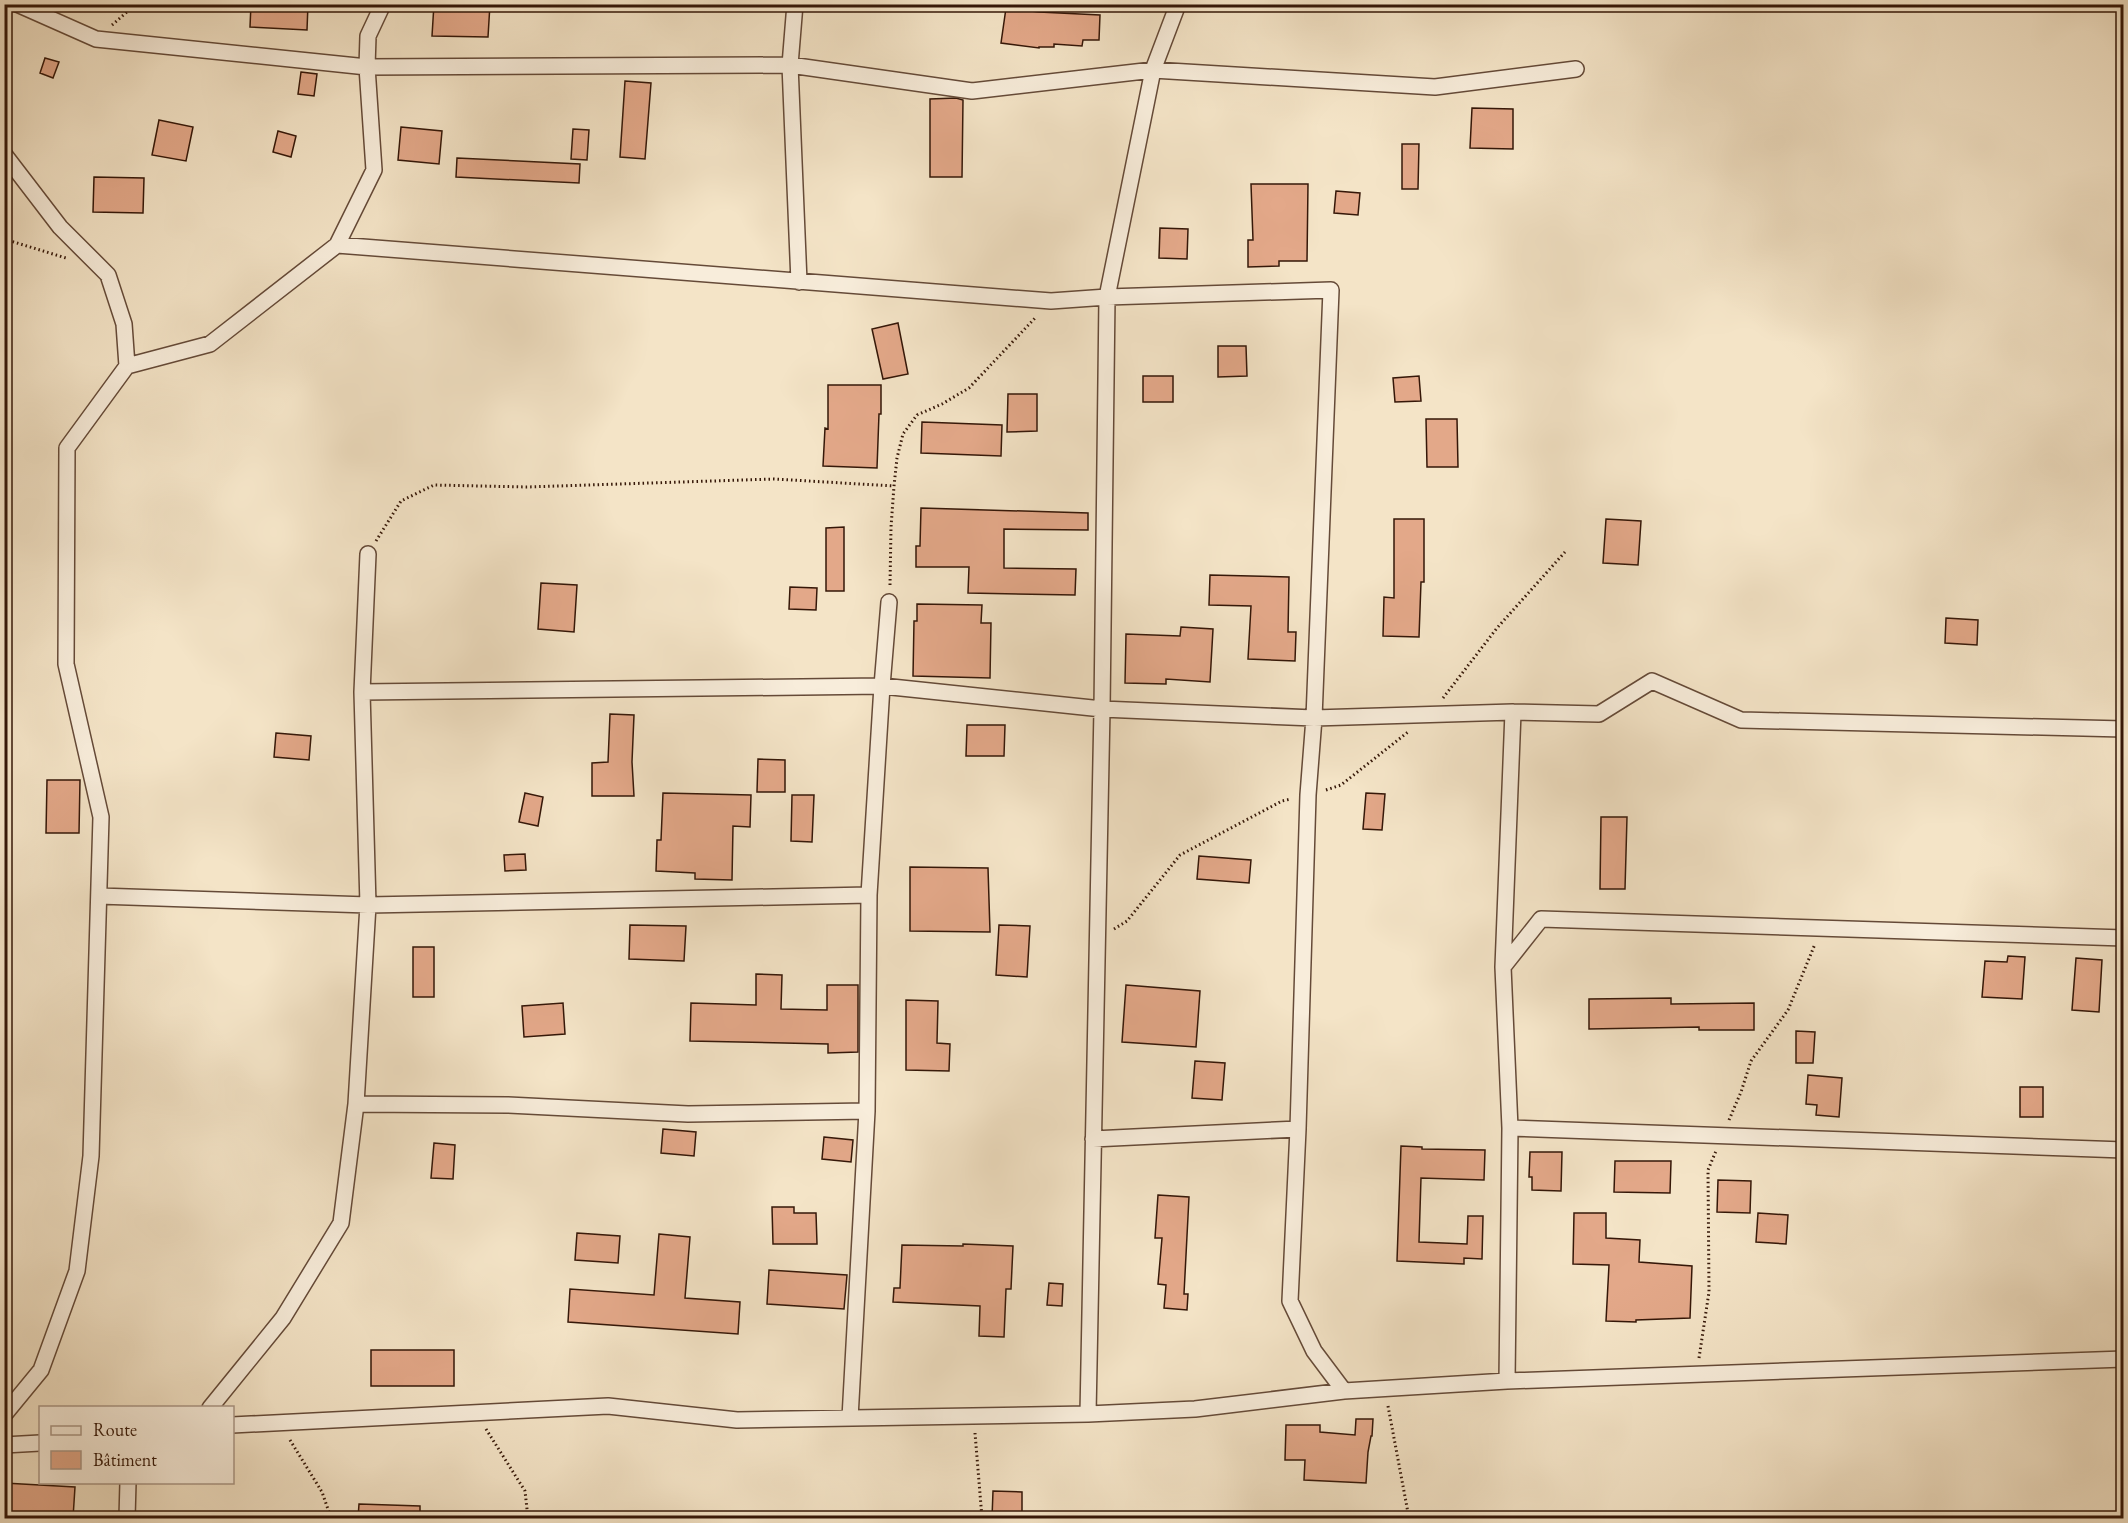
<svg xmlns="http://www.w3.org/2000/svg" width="2128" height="1523" font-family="'EB Garamond',serif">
<rect width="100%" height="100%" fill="#f4e4c7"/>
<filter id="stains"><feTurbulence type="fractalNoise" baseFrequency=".00333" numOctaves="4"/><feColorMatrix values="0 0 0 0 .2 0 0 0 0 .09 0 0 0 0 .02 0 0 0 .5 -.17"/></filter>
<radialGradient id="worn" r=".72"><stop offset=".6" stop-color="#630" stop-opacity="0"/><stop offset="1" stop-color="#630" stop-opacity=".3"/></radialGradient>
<path fill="#e3a889" stroke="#351708" stroke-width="1.5" d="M251 4H308L307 30 250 27Z
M434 4H490L488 37 432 36Z
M1006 8 1039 12 1100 15 1099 40H1083L1082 46 1054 44V47H1039V48L1001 43Z
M45 58 59 62 53 78 40 73Z
M301 72 317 74 314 96 298 94Z
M625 81 651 83 645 159 620 157Z
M956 98 963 100 962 177H930V99Z
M1472 108 1513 109V149L1470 148Z
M159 120 193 127 186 161 152 155Z
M401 127 442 131 439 164 398 160Z
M573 129 589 130 587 160 571 159Z
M278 131 296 136 291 157 273 152Z
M1402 144H1419L1418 189H1402Z
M457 158 580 164 579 183 456 177Z
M94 177 144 178 143 213 93 212Z
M1251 184H1308L1307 261H1279V266L1248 267V240H1253Z
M1336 191 1360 193 1358 215 1334 213Z
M1160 228 1188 229 1187 259 1159 258Z
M898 323 908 374 883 379 872 329Z
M1218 346H1246L1247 376 1218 377Z
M1143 376H1173V402H1143Z
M1419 376 1421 401 1395 402 1393 378Z
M828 385H881V414H879L877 468 823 466 825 428 828 429Z
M1008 394H1037V431L1007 432Z
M1426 419H1457L1458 467H1427Z
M922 422 1002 425 1001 456 921 453Z
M921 508 1088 513V530L1004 529V568L1076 569 1075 595 968 593 969 567H916V546H920Z
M1394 519H1424V582H1421L1419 637 1383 636 1384 597 1394 598Z
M1606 519 1641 521 1638 565 1603 563Z
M844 527V591H826V528Z
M1210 575 1289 577 1288 632H1296L1295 661 1248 659 1251 606 1209 605Z
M541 583 577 585 574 632 538 629Z
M790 587 817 588 816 610 789 609Z
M917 604 982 605 981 623H991L990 678 913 676 914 621H917Z
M1946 618 1978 620 1977 645 1945 643Z
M1181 627 1213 629 1210 682 1166 679V684L1125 683 1126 634 1180 636Z
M610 714 634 715 632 762 634 796H592V763L608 762Z
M967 725H1005L1004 756H966Z
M276 733 311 736 309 760 274 757Z
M758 759 785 760V792H757Z
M47 780H80L79 833H46Z
M525 793 543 797 538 826 519 822Z
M663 793 751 795 750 827 733 826 732 880 695 879V873L656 871 657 840H661Z
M1366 793 1385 794 1382 830 1363 829Z
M792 795H814L812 842 791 841Z
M1601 817H1627L1625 889H1600Z
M525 854 526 870 505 871 504 855Z
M1199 856 1251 860 1249 883 1197 879Z
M910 867 988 868 990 932 910 931Z
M630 925 686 926 684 961 629 959Z
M999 925 1030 926 1027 977 996 975Z
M413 947H434V997H413Z
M2008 956 2025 957 2022 999 1982 997 1985 961 2007 962Z
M2076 958 2102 960 2099 1012 2072 1010Z
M756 974 782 975 781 1009 827 1010V985H858V1052L828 1053V1044L690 1041 691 1003 756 1005Z
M1126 985 1200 991 1196 1047 1122 1042Z
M1671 998V1004L1754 1003V1030H1699V1027L1589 1029V999Z
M906 1000 938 1001 937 1043 950 1044 949 1071 906 1070Z
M563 1003 565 1034 524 1037 522 1006Z
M1796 1031 1815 1032 1813 1063H1796Z
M1195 1061 1225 1063 1222 1100 1192 1098Z
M1808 1075 1842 1078 1839 1117 1816 1115 1817 1105 1806 1104Z
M2020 1087H2043V1117H2020Z
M663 1129 696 1132 694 1156 661 1153Z
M824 1137 853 1140 851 1162 822 1159Z
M434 1143 455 1145 453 1179 431 1178Z
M1401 1146 1422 1147V1149L1485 1150 1484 1180 1421 1178 1419 1242 1467 1244 1468 1216H1483L1482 1259 1464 1258V1264L1397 1261Z
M1530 1152H1562L1561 1191 1532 1190V1177H1529Z
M1615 1161H1671L1670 1193 1614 1192Z
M1718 1180 1751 1181 1750 1213 1717 1212Z
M1158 1195 1189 1197 1184 1294H1188L1187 1310 1164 1308 1166 1285 1158 1284 1162 1238H1155Z
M772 1207H794V1213H816L817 1244H773Z
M1574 1213H1606V1238L1640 1240 1639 1262 1692 1266 1690 1318 1636 1320V1322L1606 1321 1609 1265 1573 1264Z
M1758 1213 1788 1215 1786 1244 1756 1242Z
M577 1233 620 1236 618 1263 575 1260Z
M659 1234 690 1237 685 1298 740 1302 738 1334 568 1322 570 1289 654 1295Z
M963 1244 1013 1246 1011 1289H1006L1004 1337 979 1336 980 1306 893 1302 894 1288H900L902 1245 963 1246Z
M769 1270 847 1275 844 1309 767 1304Z
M1049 1283 1063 1284 1062 1306 1047 1305Z
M371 1350H454V1386H371Z
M1356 1419H1373L1372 1436H1371L1368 1452 1366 1483 1304 1480 1305 1460H1285L1286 1425H1320V1432L1355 1435Z
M4 1483 75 1487 73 1518 4 1517Z
M993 1491 1022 1492V1518H992Z
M359 1504 420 1506V1518H358Z"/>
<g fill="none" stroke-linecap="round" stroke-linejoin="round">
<g stroke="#654a38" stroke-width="18">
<path id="minor" d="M17 4 96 39 367 67 790 65 972 91 1153 70 1435 87 1576 69
M795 4 790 65 799 282
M4 154 60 227 108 275 124 324 127 366
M337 245 1051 301 1107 297 1331 290 1314 718 1308 795 1298 1129 1290 1301 1314 1351 1344 1391
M362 692 882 686 1102 709 1314 718 1513 712 1599 714 1652 681 1741 720 2124 729
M99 896 368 905 869 895
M1503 967 1541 919 2124 938
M356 1104 508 1105 688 1114 867 1111
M1510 1128 2124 1150
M1093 1139 1298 1129
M1507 1381 1510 1128 1503 967 1513 712
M210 1408 283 1318 341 1223 356 1104 368 905 362 692 368 554
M1088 1414 1102 709 1107 297 1153 70 1178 4
M4 1415 41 1370 77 1271 91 1156 101 817 66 664 67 448 127 366 210 344 337 245 374 170 367 67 368 36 383 4
M850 1418 867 1111 869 895 882 686 889 602
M232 1425 608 1406 737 1420 1088 1414 1195 1409 1344 1391 1507 1381 2124 1359
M4 1445 40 1443
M127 1518 128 1482"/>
</g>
<path stroke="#351708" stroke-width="3" stroke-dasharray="1.5 3" stroke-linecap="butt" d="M112 25 136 4
M4 239 66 258
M376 541 401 501 434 485 527 487 774 479 894 486
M890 585 891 527 894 486 897 458 903 434 917 415 942 404 969 388 1036 317
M1443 698 1497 628 1565 552
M1326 790 1341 785 1408 732
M1114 929 1127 921 1180 855 1282 801 1291 799
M1729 1120 1741 1092 1751 1061 1788 1010 1815 944
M1699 1358 1709 1292 1708 1170 1716 1151
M1388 1406 1409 1518
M486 1429 525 1491 528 1518
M975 1433 982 1518
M290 1440 322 1492 331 1518"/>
<use href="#minor" stroke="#f8eddb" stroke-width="15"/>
</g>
<rect width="2128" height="1523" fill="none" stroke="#f4e4c7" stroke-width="24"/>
<rect x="6" y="6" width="2116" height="1511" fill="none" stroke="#351708" stroke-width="3"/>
<rect x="12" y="12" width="2104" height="1499" fill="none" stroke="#351708" stroke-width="1.5"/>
<rect x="39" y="1406" width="195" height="78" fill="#f8eddb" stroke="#aa9787" stroke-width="1.5"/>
<rect x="51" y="1426" width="30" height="9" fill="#f8eddb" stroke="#aa9787" stroke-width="1.5"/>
<text x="93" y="1436" font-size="18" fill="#351708">Route</text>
<rect x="51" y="1451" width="30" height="18" fill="#e3a889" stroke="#aa9787" stroke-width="1.5"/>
<text x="93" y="1466" font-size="18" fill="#351708">Bâtiment</text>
<rect width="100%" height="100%" filter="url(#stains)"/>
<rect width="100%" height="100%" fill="url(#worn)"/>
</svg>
